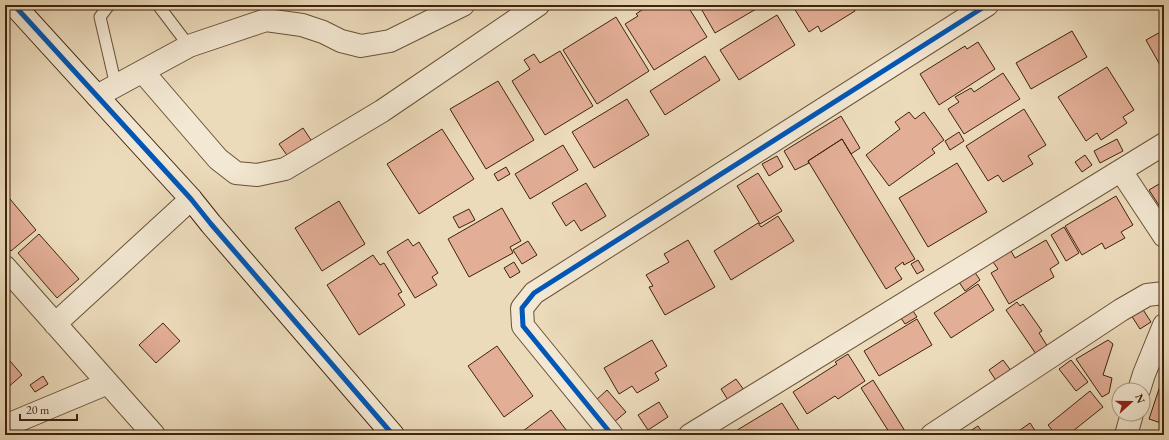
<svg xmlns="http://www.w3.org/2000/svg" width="1169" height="440" font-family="'EB Garamond',serif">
<rect width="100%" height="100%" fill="#ecdbbb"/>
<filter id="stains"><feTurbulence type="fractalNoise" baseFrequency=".005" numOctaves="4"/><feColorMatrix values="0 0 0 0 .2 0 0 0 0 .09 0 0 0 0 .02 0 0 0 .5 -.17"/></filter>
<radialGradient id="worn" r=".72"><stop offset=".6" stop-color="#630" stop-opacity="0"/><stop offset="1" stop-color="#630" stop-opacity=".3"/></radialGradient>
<path fill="#e2ae96" stroke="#3f240c" d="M649 5H687L707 37 654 70 625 24 638 16 636 14Z
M699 5H763L715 33Z
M792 5H852L855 11 821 32 818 26 809 32Z
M777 15 795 45 739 80 720 50Z
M616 17 649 71 597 104 563 50Z
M1164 30V63L1160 65 1146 40Z
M1072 31 1087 57 1031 89 1016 63Z
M978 42 995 69 939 105 920 74 965 46 967 49Z
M560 51 593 106 545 135 512 81 530 69 524 60 534 54 540 63Z
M705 56 720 80 665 115 650 91Z
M1107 67 1134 110 1123 117 1127 123 1101 140 1097 133 1086 141 1058 97Z
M1003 73 1020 99 964 134 948 109 959 102 955 97 971 88 974 92Z
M498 81 534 140 486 169 450 109Z
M627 99 649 135 594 168 572 132Z
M1024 109 1046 145 1028 156 1033 164 1003 182 998 175 988 181 966 146Z
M909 112 915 119 924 112 944 140 932 149 935 153 889 186 866 155 900 129 895 122Z
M841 116 860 148 851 154 842 139 808 161 809 163 795 170 784 151Z
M303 128 313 143 289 158 279 144Z
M442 129 474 179 419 214 387 164Z
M959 132 964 141 950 150 945 141Z
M842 139 915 259 904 265 903 262 895 268 902 279 886 289 808 161Z
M1117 139 1123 151 1100 163 1094 151Z
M563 145 578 170 530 199 515 174Z
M1085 155 1092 165 1082 172 1075 162Z
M777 156 783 167 769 176 762 164Z
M957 163 987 212 928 247 899 198Z
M506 167 510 174 498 181 494 174Z
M758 173 782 211 760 224 737 186Z
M1164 181V213L1149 190Z
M586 183 606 216 581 231 574 220 566 226 552 203Z
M5 193 36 230 11 251 5 244Z
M1116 196 1133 225 1121 232 1125 238 1105 249 1102 243 1082 255 1065 226Z
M339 201 365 244 322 271 295 228Z
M502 208 521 241 510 247 513 253 469 277 448 239Z
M469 209 475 220 459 228 453 217Z
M778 216 794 241 731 280 714 251 758 223 761 227Z
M1064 227 1079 253 1066 261 1051 235Z
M39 234 79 279 57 298 18 253Z
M408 239 413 246 419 242 438 273 432 277 437 285 415 298 387 252Z
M688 240 715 287 665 315 649 287 653 286 646 275 669 262 664 254Z
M1046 240 1059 263 1050 269 1054 277 1009 304 991 273 998 269 993 262 1011 251 1015 258Z
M528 241 537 255 522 264 513 250Z
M373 255 380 265 384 263 402 292 398 294 405 305 359 335 327 285Z
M918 260 924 270 917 274 911 264Z
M514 262 520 272 510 278 504 268Z
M974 271 980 280 965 291 959 282Z
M978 284 994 310 951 338 934 313Z
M1017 302 1020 306 1023 304 1042 331 1039 333 1048 347 1036 354 1006 310Z
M1142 308 1151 322 1140 329 1131 315Z
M913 311 917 317 905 324 901 318Z
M917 319 932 345 879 376 864 351Z
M163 323 180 341 156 363 139 345Z
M652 340 667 366 655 373 659 380 637 393 632 386 619 394 604 368Z
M1108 340 1113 344 1103 375 1112 378 1109 393 1102 397 1076 359Z
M497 346 533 396 504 417 468 366Z
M848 354 865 381 838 399 835 396 807 414 793 392 837 364 835 362Z
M5 355 22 375 5 390Z
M1003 360 1012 372 997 382 989 370Z
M1071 360 1088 382 1076 391 1059 369Z
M1164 374V424L1149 419Z
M43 376 48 384 35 392 30 385Z
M736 379 744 390 728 400 721 389Z
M873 380 905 431 900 435H891L861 388Z
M607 390 626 412 613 423 595 401Z
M1090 391 1103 407 1068 435H1056L1048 425Z
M659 402 668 417 648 430 638 415Z
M782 403 799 430 792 435H735L734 432Z
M551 410 570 435H526L523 431Z
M1030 423 1038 435H1013Z
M978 426 984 435H964Z"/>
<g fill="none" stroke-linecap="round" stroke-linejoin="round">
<g stroke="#6a5238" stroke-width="13">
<path id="lane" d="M109 5 100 17 116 86
M158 5 189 46"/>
</g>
<g stroke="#6a5238" stroke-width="24">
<path id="street" d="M143 72 218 159 236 173 257 175 285 169 337 138 382 111 538 5
M97 96 189 46 266 20 302 25 323 32 341 41 361 46 390 41 463 5
M1121 171 1164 236
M5 267 154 435
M55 324 191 199
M1139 390 1144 374 1164 325
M5 426 108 383
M612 435 523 326 522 308 534 293 987 5
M690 435 1164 144
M932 435 1121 310 1147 295 1164 293
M1126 435 1132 414"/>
</g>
<g stroke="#3f240c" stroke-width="24">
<path id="secondary" d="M14 5 191 199 211 224 393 435"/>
</g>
<use href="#lane" stroke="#f3e8d3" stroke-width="11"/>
<use href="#street" stroke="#f3e8d3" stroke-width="22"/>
<use href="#secondary" stroke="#f3e8d3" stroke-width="22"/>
<g stroke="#f3e8d3" stroke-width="8">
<path id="cycleway" d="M14 5 191 199 211 224 393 435
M612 435 523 326 522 308 534 293 987 5"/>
</g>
<use href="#cycleway" stroke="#0057b8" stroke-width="5"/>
</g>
<rect width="1169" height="440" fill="none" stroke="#ecdbbb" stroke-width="20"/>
<rect x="6" y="6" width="1157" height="428" fill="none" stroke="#3f240c" stroke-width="2"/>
<rect x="10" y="10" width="1149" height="420" fill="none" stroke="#3f240c"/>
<g transform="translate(1131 402) rotate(69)"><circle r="19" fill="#f3e8d3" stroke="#ab9a83"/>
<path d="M0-3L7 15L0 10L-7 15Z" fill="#8f2418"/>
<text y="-6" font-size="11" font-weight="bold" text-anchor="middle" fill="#3f240c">N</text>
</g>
<path d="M20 414v6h57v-6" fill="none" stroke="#3f240c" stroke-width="2"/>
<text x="26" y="414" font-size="12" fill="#3f240c" stroke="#f3e8d3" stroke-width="3" paint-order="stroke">20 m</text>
<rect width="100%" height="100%" filter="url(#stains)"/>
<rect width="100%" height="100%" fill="url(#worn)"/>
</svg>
